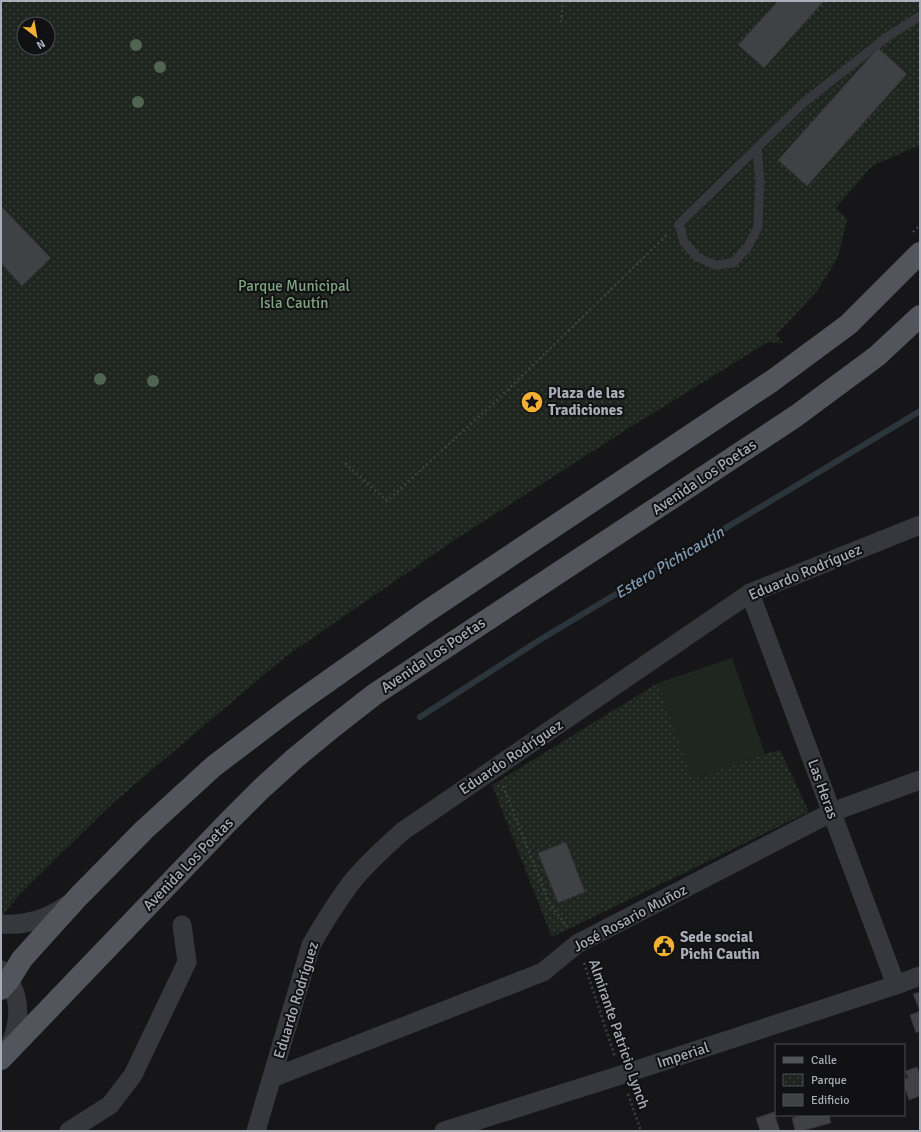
<svg xmlns="http://www.w3.org/2000/svg" width="921" height="1132" font-family="Signika,sans-serif">
<defs>
<pattern id="park-dots" width="8" height="8" patternUnits="userSpaceOnUse"><rect width="8" height="8" fill="#1e261f"/><path d="M2 2h.1M6 6h.1" fill="none" stroke="#3c433d" stroke-width="1.8" stroke-linecap="round"/></pattern>
</defs>
<rect width="100%" height="100%" fill="#161618"/>
<path fill="#1e261f" d="M732 658 765 754 692 780 658 683Z"/>
<path fill="url(#park-dots)" fill-rule="evenodd" d="M1 1H920V145L872 166 836 208 847 219 838 257 818 290 776 335 783 343 768 342 629 428 456 539 285 657 113 803 20 894 1 917ZM24 24H48V48H24Z
M658 683 692 780 765 754 780 750 809 812 552 937 492 785Z"/>
<g fill="none" stroke-linecap="round" stroke-linejoin="round">
<path stroke="#2c353c" stroke-width="6" d="M420 717 538 641 920 411"/>
</g>
<path fill="#404145" stroke="#303034" d="M778 1H824L764 68 738 45Z
M878 48 907 74 807 186 778 160Z
M1 206 51 258 22 286 1 263Z
M566 842 585 892 558 903 538 853Z
M920 992V1031L916 1033 910 1015 920 1011 913 994Z
M917 1067 920 1075V1096L909 1100 904 1085V1079L908 1078 905 1071Z
M774 1112 780 1131H760L756 1118Z
M799 1115H829L831 1123 802 1131H795L792 1118 800 1116Z"/>
<g fill="none" stroke-linecap="round" stroke-linejoin="round">
<path stroke="#3d3f44" stroke-width="2.5" stroke-dasharray="2 3" stroke-linecap="butt" d="M561 22 563 1
M913 232 920 225
M345 463 387 501 497 400 667 235
M503 786 550 905 568 927
M584 963 615 1057
M628 1094 641 1131"/>
<path stroke="#37383d" stroke-width="9" d="M757 148 760 181 758 227 747 248 733 263 715 265 697 257 684 242 679 224 802 104 887 37 920 16"/>
<path stroke="#37383d" stroke-width="19" d="M750 593 896 985
M1 924C24 926 48 919 67 905
M1 970C5 975 9 980 12 986 22 1006 18 1033 6 1052
M272 1078 543 972 577 944 832 812 920 780
M69 1131 110 1105 133 1075 187 962 182 925
M256 1131 311 945C323 924 336 903 351 883 366 864 385 847 403 831L750 593 920 525
M444 1131 621 1075 896 985 920 976"/>
<path stroke="#53555c" stroke-width="22" d="M1 989 9 980 22 959 78 897 144 830 214 766 293 706 426 612 772 381 849 324 920 253
M1 1059 229 821 261 789 294 759 334 726 375 694 796 416 877 356 920 316"/>
</g>
<g fill="#506452">
<circle cx="136" cy="45" r="6"/>
<circle cx="160" cy="67" r="6"/>
<circle cx="138" cy="102" r="6"/>
<circle cx="100" cy="379" r="6"/>
<circle cx="153" cy="381" r="6"/>
</g>
<defs>
<g id="sight-disc" transform="scale(1.15)"><circle r="9.5" fill="#f2b134" stroke="#111113"/><path d="M0-6L1.8-2.2L6-1.7L2.9 1.2L3.7 5.4L0 3.3L-3.7 5.4L-2.9 1.2L-6-1.7L-1.8-2.2Z" fill="#111"/></g>
<g id="civic-disc" transform="scale(1.15)"><circle r="9.5" fill="#f2b134" stroke="#111113"/><path d="M-.6-6.5H3V-4.5H.6V-3L4-1V1h2V6H-6V1h2V-1L-.6-3ZM-1.2 2.5V6h2.4V2.5Z" fill="#111"/></g>
</defs>
<g fill-rule="evenodd">
<use href="#sight-disc" x="532" y="402"/>
<use href="#civic-disc" x="664" y="946"/>
</g>
<g text-anchor="middle" stroke-width="4" stroke-linejoin="round" paint-order="stroke">
<g font-size="15" fill="#7fa381" stroke="#111113">
<text x="294" y="291">Parque Municipal<tspan x="294" dy="17">Isla Cautín</tspan></text>
</g>
<g font-size="15" font-weight="bold" fill="#a8adb8" stroke="#111113" text-anchor="start">
<text x="548" y="398">Plaza de las<tspan x="548" dy="17">Tradiciones</tspan></text>
<text x="680" y="942">Sede social<tspan x="680" dy="17">Pichi Cautin</tspan></text>
</g>
<g font-size="15" fill="#a8adb8" stroke="#111113">
<text transform="translate(704 477) rotate(-34)" y="5">Avenida Los Poetas</text>
<text transform="translate(805 572) rotate(-23)" y="5">Eduardo Rodríguez</text>
<text transform="translate(433 655) rotate(-34)" y="5">Avenida Los Poetas</text>
<text transform="translate(511 757) rotate(-34)" y="5">Eduardo Rodríguez</text>
<text transform="translate(823 789) rotate(70)" y="5">Las Heras</text>
<text transform="translate(188 864) rotate(-46)" y="5">Avenida Los Poetas</text>
<text transform="translate(630 918) rotate(-28)" y="5">José Rosario Muñoz</text>
<text transform="translate(296 1000) rotate(-73)" y="5">Eduardo Rodríguez</text>
<text transform="translate(619 1034) rotate(71)" y="5">Almirante Patricio Lynch</text>
<text transform="translate(683 1055) rotate(-18)" y="5">Imperial</text>
</g>
<g font-size="16" font-style="italic" fill="#7f9bb3" stroke="#111113">
<text transform="translate(669 562) rotate(-31)" y="6">Estero Pichicautín</text>
</g>
</g>
<rect width="921" height="1132" fill="none" stroke="#a8adb8" stroke-width="4"/>
<rect x="775" y="1044" width="130" height="72" fill="#111113" stroke="#4d4f55"/>
<rect x="783" y="1057" width="20" height="6" fill="#53555c" stroke="#4d4f55"/>
<text x="811" y="1064" font-size="12" fill="#a8adb8">Calle</text>
<rect x="783" y="1074" width="20" height="12" fill="url(#park-dots)" stroke="#4d4f55"/>
<text x="811" y="1084" font-size="12" fill="#a8adb8">Parque</text>
<rect x="783" y="1094" width="20" height="12" fill="#404145" stroke="#4d4f55"/>
<text x="811" y="1104" font-size="12" fill="#a8adb8">Edificio</text>
<g transform="translate(36 36) rotate(149)"><circle r="19" fill="#111113" stroke="#4d4f55"/>
<path d="M0-3L7 15L0 10L-7 15Z" fill="#f2b134"/>
<text y="-6" font-size="11" font-weight="bold" text-anchor="middle" fill="#a8adb8">N</text>
</g>
</svg>
